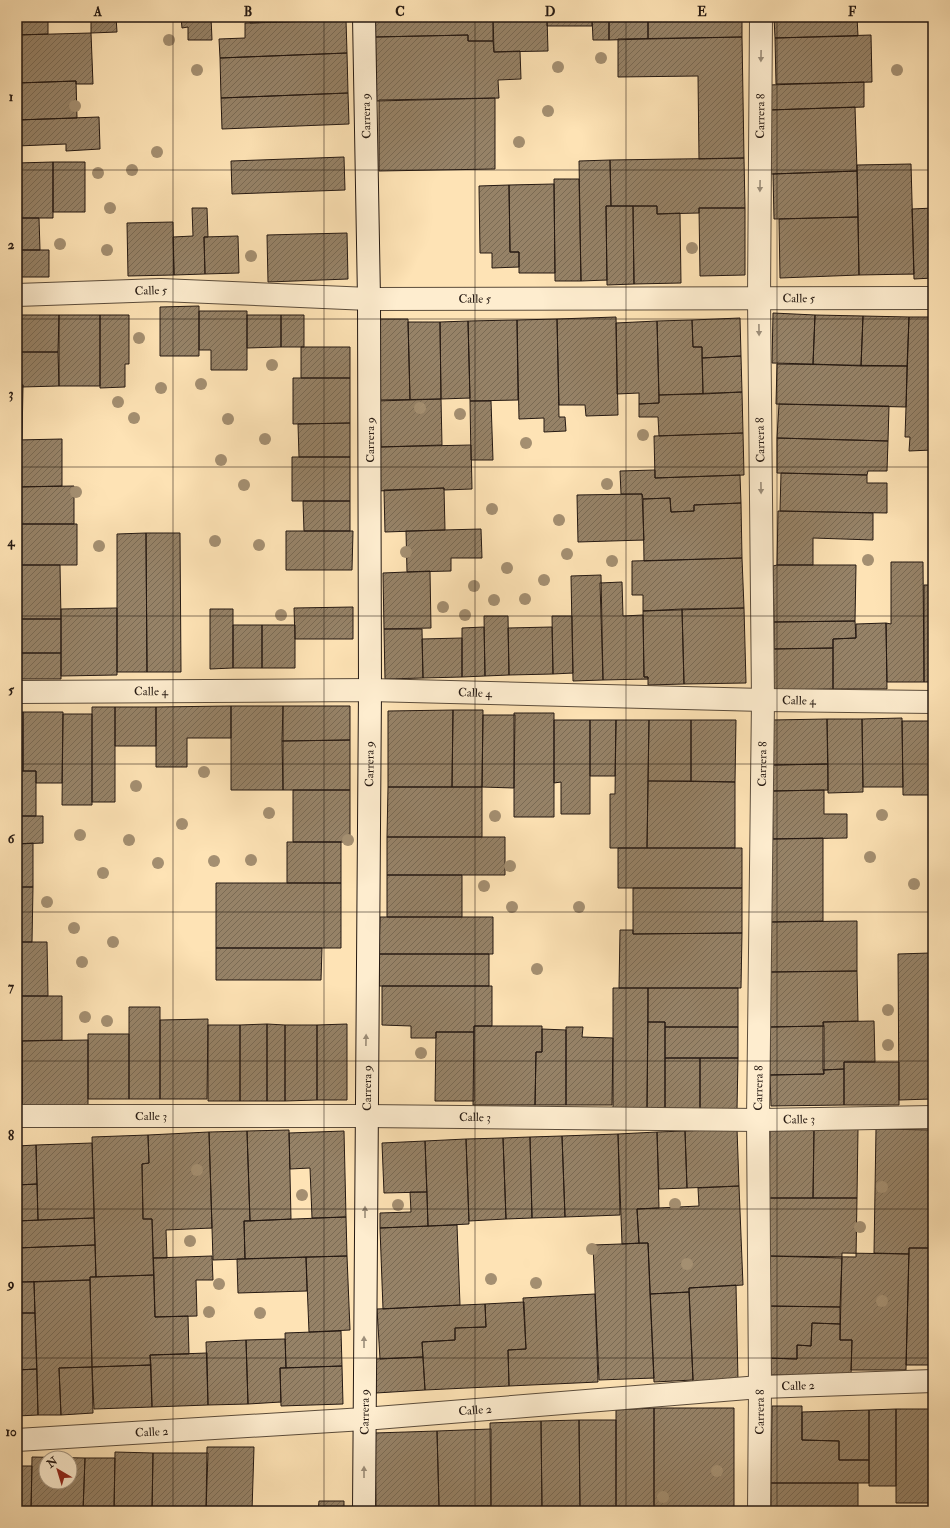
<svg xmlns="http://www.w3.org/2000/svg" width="950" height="1528" font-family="'IM FELL Double Pica',serif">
<defs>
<pattern id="building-hatch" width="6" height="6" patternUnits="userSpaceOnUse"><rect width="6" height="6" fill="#968267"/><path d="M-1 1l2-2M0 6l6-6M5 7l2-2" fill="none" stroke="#7a6a53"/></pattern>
</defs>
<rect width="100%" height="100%" fill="#fee3b5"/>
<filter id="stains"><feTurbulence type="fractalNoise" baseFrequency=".005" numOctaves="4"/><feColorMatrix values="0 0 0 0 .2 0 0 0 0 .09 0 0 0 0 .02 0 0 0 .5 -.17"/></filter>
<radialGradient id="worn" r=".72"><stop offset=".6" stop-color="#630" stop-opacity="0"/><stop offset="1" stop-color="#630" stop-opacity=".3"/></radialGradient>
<path fill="url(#building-hatch)" stroke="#251912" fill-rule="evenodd" d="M17 17H48V34L17 35Z
M91 17H116L117 32 91 33Z
M181 17H211L212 40H188V27L182 28Z
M250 17H346V20L250 23Z
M375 17H493V41H468V35L375 37Z
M493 17H547L548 51 494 52Z
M547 17H592V26H547Z
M592 17H609V40H593Z
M609 17H648V39L609 40Z
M648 17H742V37L648 39Z
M774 17H857L858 36 775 38Z
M346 20 347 53 220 58 219 39 245 38V23Z
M91 33 93 84H76V81L17 83V35Z
M468 35V41H493L494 52 520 51 521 79 498 80 499 98 376 101 375 37Z
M871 35 872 82 776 84 775 38Z
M742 37 744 158 699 159 698 76 618 77V39Z
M347 53 348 93 221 98 220 58Z
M76 81 77 118 17 120V83Z
M864 82V107L769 110 768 85Z
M348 93 349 124 222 129 221 98Z
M495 98V169L379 171V100Z
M855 107 857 171 771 174 769 110Z
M99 117 100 149 66 151V144L17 146V120Z
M344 157 345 190 232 194 231 161Z
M744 158 745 208H699V213L657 214V206H611L610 160Z
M610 160 611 206H606L607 280 581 281 579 161Z
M53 162H85V212H53Z
M53 162V218H17V163Z
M911 164 914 274 859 275 857 165Z
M857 171 858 217 774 219 773 174Z
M554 179H579L581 281H555Z
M554 184 555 273H519V252H510L509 185Z
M509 185 510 252H519V267L492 268V253H480L479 186Z
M606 206H633L634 284 607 285Z
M633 206H657V214L680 213 681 283 634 284Z
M192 208H207L208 237H204L205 274 174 275 173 237 193 236Z
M699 208H745V275L700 276Z
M933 208V278L914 279 912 209Z
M858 217 859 275 780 278 779 219Z
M17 218H39L40 250H17Z
M173 222 174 275 128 276 127 223Z
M347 233 348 279 268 282 267 235Z
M238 236 239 273 205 274 204 237Z
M17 250H49V277H17Z
M199 306V356H160V307Z
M199 311H247V370H211V350H199Z
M773 313 815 315 813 364 772 363Z
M17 314H21V352H17Z
M21 315H59L58 352H21Z
M59 315H100V386H59Z
M100 315H129V364H125V387L100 388Z
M247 315H281V347L247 348Z
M281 315H304V347H281Z
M815 315 863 316 861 366 813 364Z
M863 316 909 317 907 366H861Z
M616 317 618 415 586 416 585 405H559L557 319Z
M909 317H933L932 450 909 451 910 437H905Z
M740 318 741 356 702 358V347H693L692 320Z
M375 319H408L410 400 376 401Z
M557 319 559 417H565L566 431 544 432V418L519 419 517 320Z
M517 320 518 400 470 401 468 321Z
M692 320 693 347H702L703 394 659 395 657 321Z
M468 321 470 398 441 399 440 322Z
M657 321 659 403 639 404V393L617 394 616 323Z
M408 322H440L441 399 410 400Z
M301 347H350V378H301Z
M17 352H58L59 386 22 387 23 385H17Z
M741 356 742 392 703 394 702 358Z
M777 364 907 366 906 407 776 404Z
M293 378H350V423L293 424Z
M17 385H23L22 440H17Z
M742 392 743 433 659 436 658 417H639V404L659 403V395Z
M441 399 442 445 381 447 380 400Z
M470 401H491L493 460H471Z
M779 404 889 406 888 441 777 438Z
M350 423V457H299L298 424Z
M743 433 744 475 655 478 654 436Z
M777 438 888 441 887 471H868L867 475 777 473Z
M62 439V486L17 487V440Z
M471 445 472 489 444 490V488L378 491V447Z
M292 457H350V501H292Z
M655 470V478L740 475 741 503 694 505V511L671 512 670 498 643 499 642 494H621L620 471Z
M781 473 867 475V483H887V513L780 511Z
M74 486V524H17V487Z
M444 488 445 530 385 532 384 490Z
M642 494 644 540 578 542 577 495Z
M670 498 671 512 694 511V505L741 503 742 558 644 561 643 499Z
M303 501H350V531H304Z
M778 511 873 513V540L813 538V565H777Z
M17 524H77V565H17Z
M481 529 482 558H451V571L407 572 406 531Z
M286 531H353L352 570H286Z
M146 533 147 672H117V534Z
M146 533H180L181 672H147Z
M742 558 744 608 643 611V595H632V561Z
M891 562H923L924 682H887L886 623 891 624Z
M17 565H60L61 619H17Z
M777 565H856L855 621 774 622 773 566Z
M430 571 431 628 384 629 383 573Z
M601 575 603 680 573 681 571 576Z
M622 582 623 616 643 615 644 677H648V679L603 680 600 583Z
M924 585H933V682H924Z
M353 607V639H295L294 608Z
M117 608V675L61 676V609Z
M744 608 746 683 684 684 682 609Z
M210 609H233V668L210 669Z
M682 609 684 684 648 685V677H644L643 611Z
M484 616H508L509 675 485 676Z
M552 616H572L573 673 553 674Z
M17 619H61V653H17Z
M855 621 856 638 833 639V648L774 649V622Z
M886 623 887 689H833V639L856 638V624Z
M233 625H262V668H233Z
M262 625H295V668H262Z
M484 627 485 676 462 677V628Z
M552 627 553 674 509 675 508 628Z
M384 629H422L423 678 385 679Z
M462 638V677L423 678 422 639Z
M833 648V689L770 690V649Z
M17 653H61V679H17Z
M231 706H283V790H231Z
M231 706V738H187V767H156V707Z
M283 706H350V740L282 741Z
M92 707H115V802H92Z
M115 707H156V746H115Z
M453 710H483L482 787H452Z
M453 710 452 787H388V711Z
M17 712H23V771H17Z
M23 712H63L62 783H36V771H23Z
M514 713H554V817H514Z
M63 714H92V805H62Z
M483 715H515L514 788 482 787Z
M902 718 903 787H863L862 719Z
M827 719H862L863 792 828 793Z
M827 719 828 764 773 765 772 720Z
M554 720H590V814H561V782L554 783Z
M590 720H616L615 776H590Z
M616 720H649L647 848H610V794H615Z
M649 720H691V781H648Z
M691 720H736L735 782 691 781Z
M902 721H929L930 795H903Z
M929 727H933V823H930Z
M350 740V790H283L282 741Z
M828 764V790L772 791 773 765Z
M17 771H36V816H17Z
M648 781 735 782V848H647Z
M388 787H482V837H387Z
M293 790H350V842H293Z
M824 790V814H847V838L773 839 772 791Z
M17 816H43V843L17 844Z
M387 837H505V875H387Z
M823 838V921L770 922 769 839Z
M287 842H341V883H287Z
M33 843V887H17V844Z
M618 848H742V888H618Z
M387 875H462V917H387Z
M216 883H341V948H216Z
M17 887H33L32 942H17Z
M633 888H742V933L633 934Z
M380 917H493V954H379Z
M857 921V971L770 972V922Z
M620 930H633V934L742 933 741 988H619Z
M17 942H47L48 996H17Z
M216 948H322L321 980H216Z
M930 953 931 1099 899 1100 898 954Z
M379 954H489V986H379Z
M857 971 858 1021 823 1022 824 1026 770 1027V972Z
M382 986H492V1026H474V1032H436V1038H411V1026L382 1025Z
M613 988H648L647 1110H613Z
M648 988H738V1027H665V1022H648Z
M17 996H62V1040L17 1041Z
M931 997H933V1099H931Z
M129 1007H160V1099H129Z
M208 1019 207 1099H160V1020Z
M874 1021 875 1062H844V1069L823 1070V1022Z
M648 1022H665V1110H647Z
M267 1024 285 1025V1101H267Z
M267 1024V1101H240V1025Z
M347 1024V1100H317V1025Z
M208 1025H240V1101H208Z
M285 1025H317V1100L285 1101Z
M474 1026H542V1052H536L535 1105H473Z
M824 1026V1074L770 1075V1027Z
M566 1027H583L582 1037 613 1038 612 1105H566Z
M665 1027H738V1058H665Z
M542 1029 566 1030V1105H535L536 1052H542Z
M436 1032H474V1101H435Z
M88 1034H129V1099H88Z
M88 1040V1106H22V1041Z
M17 1041H22V1106H17Z
M665 1058H700V1110H665Z
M700 1058H738L737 1110H700Z
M844 1062H899V1105H844Z
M844 1069V1105L771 1106 770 1075 824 1074 823 1070Z
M737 1129 739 1186 687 1188 685 1131Z
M770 1129H814L813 1198H769Z
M814 1129H858L857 1198H813Z
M876 1129 933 1130V1248H909V1254L874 1253Z
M289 1130 291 1219 250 1221 247 1131Z
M247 1131 250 1221H244L245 1259 213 1260 209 1132Z
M344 1131 346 1217 312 1218 310 1168 290 1169 289 1133Z
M685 1131 687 1188 659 1189 657 1132Z
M209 1132 212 1228 166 1230 167 1258H153L152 1219H143L142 1164 149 1163 148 1135Z
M657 1132 659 1208 637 1209 639 1243 622 1244 618 1134Z
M618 1134 620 1215 565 1217 562 1136Z
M148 1135 149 1163 142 1164 143 1219H152L154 1275 96 1277 92 1137Z
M562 1136 565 1217 532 1218 530 1137Z
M530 1137 532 1218 506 1219 503 1138Z
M503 1138 506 1219 469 1221 466 1139Z
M466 1139 469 1224 428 1226 425 1141Z
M425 1141 427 1192 384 1193 382 1143Z
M92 1143 94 1218 38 1220 36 1145Z
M36 1145 37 1184 17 1185V1146Z
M37 1184 38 1220 17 1221V1185Z
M739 1186 743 1285 689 1288V1292L650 1294 648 1243H639L637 1209 699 1206 698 1188Z
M410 1192H427L428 1226 380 1228V1213L411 1212Z
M769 1198H857L856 1257 769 1256Z
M346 1217 347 1256 245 1259 244 1221Z
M94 1218 95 1245 17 1248V1221Z
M457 1225 460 1305 383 1309 380 1228Z
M648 1243 654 1378 599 1380 593 1245Z
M95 1245 96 1277H90V1280L17 1282V1248Z
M909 1248H933V1365H906Z
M842 1253 909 1254 906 1370H851L852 1340H840Z
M212 1256 213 1280H196L197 1316 155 1317 153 1258Z
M347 1256 350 1330 309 1332 306 1257Z
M768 1256 842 1258 840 1307 767 1306Z
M306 1257 307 1291 238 1293 237 1259Z
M154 1275 155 1317 188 1316 189 1354 150 1355 151 1365 92 1367 90 1277Z
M90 1280 92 1367 59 1368 61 1415H38L34 1282Z
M17 1282H34L35 1313H17Z
M736 1285 738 1381 692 1382 693 1380 689 1288Z
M689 1292 693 1380 654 1382 650 1294Z
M595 1294 598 1382 509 1386 508 1350 526 1349 523 1298Z
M524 1302 526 1349 508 1350 509 1386 425 1390 422 1342 455 1340V1328L486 1327 485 1304Z
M485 1304 486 1327 455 1328V1340L422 1342 423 1357 380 1359 377 1309Z
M767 1306 840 1307V1324L812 1323 811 1346 797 1345V1359L764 1358Z
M17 1313H35L37 1369 17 1370Z
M812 1323 840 1324V1340H852L851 1376 768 1375V1358L797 1359V1345L811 1346Z
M341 1331 342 1366 286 1368 285 1333Z
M285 1339 286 1368H280L281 1402 248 1404 246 1340Z
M246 1340 248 1404 208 1405 206 1342Z
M207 1353 208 1405 152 1407 150 1355Z
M423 1357 425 1390 376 1393 375 1359Z
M151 1365 152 1407 94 1409 92 1367Z
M342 1366 343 1404 281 1406 280 1368Z
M92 1367 93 1413 61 1415 59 1368Z
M37 1369 38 1415 17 1416V1370Z
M772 1406H802V1440L839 1441V1460H869V1483H771Z
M654 1408V1511H616V1410Z
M654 1408H734V1511H654Z
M896 1409V1486H869V1410Z
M896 1409H933V1503H896Z
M869 1410V1460H839V1441L802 1440V1412Z
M579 1420 580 1511H542L541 1421Z
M579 1420H616V1511H580Z
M541 1421 542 1511H491L490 1423Z
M491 1429V1506H439L437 1431Z
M437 1431 439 1506 376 1507 375 1433Z
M207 1447H254L252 1511H206Z
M115 1452 153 1453 152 1511H114Z
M153 1453H208L206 1511H152Z
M32 1457 85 1458 83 1511H31ZM46 1458H70V1482H46Z
M85 1458H115L114 1511H83Z
M17 1466H32L31 1511H17Z
M771 1483H858V1511H771Z
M319 1501H344V1511H318Z
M491 1506V1511H375L376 1507Z"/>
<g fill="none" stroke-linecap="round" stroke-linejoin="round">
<g stroke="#5b4c3b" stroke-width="24">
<g id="minor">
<path id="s1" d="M17 295 161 290 369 299 933 298"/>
<path id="s2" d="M17 692 370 690 763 700 933 702"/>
<path id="s3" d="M17 1116H366L758 1120 933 1117"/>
<path id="s4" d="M17 1440 364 1419 760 1387 933 1381"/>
<path id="s5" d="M759 1511 760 1387 758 1120 763 700 759 298 761 17"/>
</g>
</g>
<g stroke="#251912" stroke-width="24">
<g id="secondary">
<path id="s6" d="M364 1511 370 690 369 299 364 17"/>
</g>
</g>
<use href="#minor" stroke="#feedcf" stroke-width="22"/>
<use href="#secondary" stroke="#feedcf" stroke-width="22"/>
</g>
<g fill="#a48f71">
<circle cx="169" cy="40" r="6"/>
<circle cx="601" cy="58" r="6"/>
<circle cx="558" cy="67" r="6"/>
<circle cx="197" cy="70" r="6"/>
<circle cx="897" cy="70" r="6"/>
<circle cx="75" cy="106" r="6"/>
<circle cx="548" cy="111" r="6"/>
<circle cx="519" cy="142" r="6"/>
<circle cx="157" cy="152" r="6"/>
<circle cx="132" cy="170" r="6"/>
<circle cx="98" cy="173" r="6"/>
<circle cx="110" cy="208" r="6"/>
<circle cx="60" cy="244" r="6"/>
<circle cx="692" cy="248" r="6"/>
<circle cx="107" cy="250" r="6"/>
<circle cx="251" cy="256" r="6"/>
<circle cx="139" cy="338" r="6"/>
<circle cx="272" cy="365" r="6"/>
<circle cx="201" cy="384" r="6"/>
<circle cx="161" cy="388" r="6"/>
<circle cx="118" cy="402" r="6"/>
<circle cx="420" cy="408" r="6"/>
<circle cx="460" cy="414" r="6"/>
<circle cx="134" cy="418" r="6"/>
<circle cx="228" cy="419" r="6"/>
<circle cx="643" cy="435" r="6"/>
<circle cx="265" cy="439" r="6"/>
<circle cx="526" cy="443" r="6"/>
<circle cx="221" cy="460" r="6"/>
<circle cx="607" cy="484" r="6"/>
<circle cx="244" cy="485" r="6"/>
<circle cx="76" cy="492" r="6"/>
<circle cx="492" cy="509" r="6"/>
<circle cx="559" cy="520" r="6"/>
<circle cx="215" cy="541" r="6"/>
<circle cx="259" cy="545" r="6"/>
<circle cx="99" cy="546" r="6"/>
<circle cx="406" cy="552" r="6"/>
<circle cx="567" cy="554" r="6"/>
<circle cx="868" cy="560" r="6"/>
<circle cx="612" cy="561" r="6"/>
<circle cx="507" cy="568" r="6"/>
<circle cx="544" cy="580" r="6"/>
<circle cx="474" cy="586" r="6"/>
<circle cx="525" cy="599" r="6"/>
<circle cx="494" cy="600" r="6"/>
<circle cx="443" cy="607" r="6"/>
<circle cx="281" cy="615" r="6"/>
<circle cx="465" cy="615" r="6"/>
<circle cx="204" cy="772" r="6"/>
<circle cx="136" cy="786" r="6"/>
<circle cx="269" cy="813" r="6"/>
<circle cx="882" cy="815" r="6"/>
<circle cx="495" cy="816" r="6"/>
<circle cx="182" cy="824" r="6"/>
<circle cx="80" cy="835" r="6"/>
<circle cx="129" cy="840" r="6"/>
<circle cx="348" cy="840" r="6"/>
<circle cx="870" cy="857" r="6"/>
<circle cx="251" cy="860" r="6"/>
<circle cx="214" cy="861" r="6"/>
<circle cx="158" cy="863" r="6"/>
<circle cx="510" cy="866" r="6"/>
<circle cx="103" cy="873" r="6"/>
<circle cx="914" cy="884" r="6"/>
<circle cx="484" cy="886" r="6"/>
<circle cx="47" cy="902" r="6"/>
<circle cx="512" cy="907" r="6"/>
<circle cx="579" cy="907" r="6"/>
<circle cx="74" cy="928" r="6"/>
<circle cx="113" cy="942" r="6"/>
<circle cx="82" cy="962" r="6"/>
<circle cx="537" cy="969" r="6"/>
<circle cx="888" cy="1010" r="6"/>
<circle cx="85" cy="1017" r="6"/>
<circle cx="107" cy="1021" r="6"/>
<circle cx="888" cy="1045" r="6"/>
<circle cx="421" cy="1053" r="6"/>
<circle cx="197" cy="1170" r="6"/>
<circle cx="882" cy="1187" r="6"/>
<circle cx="302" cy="1195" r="6"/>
<circle cx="675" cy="1204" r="6"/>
<circle cx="398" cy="1205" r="6"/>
<circle cx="860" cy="1227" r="6"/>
<circle cx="190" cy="1241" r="6"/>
<circle cx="592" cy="1249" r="6"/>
<circle cx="687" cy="1264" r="6"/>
<circle cx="491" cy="1279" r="6"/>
<circle cx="536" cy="1283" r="6"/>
<circle cx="219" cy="1284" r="6"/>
<circle cx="882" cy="1301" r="6"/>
<circle cx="209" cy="1312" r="6"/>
<circle cx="260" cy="1313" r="6"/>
<circle cx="717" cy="1471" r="6"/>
<circle cx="663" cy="1497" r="6"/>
</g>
<defs><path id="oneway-solid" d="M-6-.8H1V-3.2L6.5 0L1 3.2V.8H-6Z"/></defs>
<g fill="#9c8e7a">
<use href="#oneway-solid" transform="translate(761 56) rotate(91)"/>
<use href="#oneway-solid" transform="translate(760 186) rotate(91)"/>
<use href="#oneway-solid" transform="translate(759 330) rotate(89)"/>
<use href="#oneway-solid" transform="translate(761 488) rotate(89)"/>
<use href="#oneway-solid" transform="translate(366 1040) rotate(-89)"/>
<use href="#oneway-solid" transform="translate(365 1212) rotate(-90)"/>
<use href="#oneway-solid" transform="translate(364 1342) rotate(-90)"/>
<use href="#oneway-solid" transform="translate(364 1472) rotate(-90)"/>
</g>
<path fill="none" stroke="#251912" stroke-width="1" stroke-opacity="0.55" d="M173 17V1511M324 17V1511M475 17V1511M626 17V1511M777 17V1511M17 170H933M17 319H933M17 467H933M17 616H933M17 764H933M17 912H933M17 1061H933M17 1209H933M17 1358H933"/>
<g text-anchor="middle" stroke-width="3" stroke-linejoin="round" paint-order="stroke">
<g font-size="12" fill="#251912" stroke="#feedcf">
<text transform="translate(366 116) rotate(-91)" y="4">Carrera 9</text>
<text dy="4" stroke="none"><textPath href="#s5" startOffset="1395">Carrera 8</textPath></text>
<text dy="4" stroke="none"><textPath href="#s1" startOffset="134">Calle 5</textPath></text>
<text dy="4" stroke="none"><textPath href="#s1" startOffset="782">Calle 5</textPath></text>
<text dy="4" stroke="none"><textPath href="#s1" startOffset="458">Calle 5</textPath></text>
<text transform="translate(370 440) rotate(-90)" y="4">Carrera 9</text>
<text transform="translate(760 440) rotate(-91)" y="4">Carrera 8</text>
<text dy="4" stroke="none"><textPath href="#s2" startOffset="134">Calle 4</textPath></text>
<text dy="4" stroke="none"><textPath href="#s2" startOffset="458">Calle 4</textPath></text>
<text dy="4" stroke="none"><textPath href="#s2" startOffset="782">Calle 4</textPath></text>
<text dy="4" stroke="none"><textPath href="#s6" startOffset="747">Carrera 9</textPath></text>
<text dy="4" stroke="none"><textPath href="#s5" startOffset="747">Carrera 8</textPath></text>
<text dy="4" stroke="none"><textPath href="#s6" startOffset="423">Carrera 9</textPath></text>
<text dy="4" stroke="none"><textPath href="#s5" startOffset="423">Carrera 8</textPath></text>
<text dy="4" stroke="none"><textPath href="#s3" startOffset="134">Calle 3</textPath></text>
<text dy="4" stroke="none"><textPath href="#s3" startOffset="458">Calle 3</textPath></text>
<text dy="4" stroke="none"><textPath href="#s3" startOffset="782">Calle 3</textPath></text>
<text dy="4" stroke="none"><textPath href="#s4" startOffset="783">Calle 2</textPath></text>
<text dy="4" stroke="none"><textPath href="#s4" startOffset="459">Calle 2</textPath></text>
<text dy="4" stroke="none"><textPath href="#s6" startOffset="99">Carrera 9</textPath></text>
<text dy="4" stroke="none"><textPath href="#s5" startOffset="99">Carrera 8</textPath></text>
<text dy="4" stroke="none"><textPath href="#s4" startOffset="135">Calle 2</textPath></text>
</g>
</g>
<rect width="950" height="1528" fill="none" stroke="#fee3b5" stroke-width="44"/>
<g transform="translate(58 1470) rotate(322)"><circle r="19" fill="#feedcf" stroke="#a79883"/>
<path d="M0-3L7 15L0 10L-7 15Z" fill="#8f2418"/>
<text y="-6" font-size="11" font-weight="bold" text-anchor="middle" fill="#251912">N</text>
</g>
<rect x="22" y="22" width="906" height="1484" fill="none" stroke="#251912" stroke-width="1.5"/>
<g font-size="13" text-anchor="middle" font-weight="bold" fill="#251912">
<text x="98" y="16">A</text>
<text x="248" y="16">B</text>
<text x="400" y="16">C</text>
<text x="550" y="16">D</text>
<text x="702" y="16">E</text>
<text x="852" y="16">F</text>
<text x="11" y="101">1</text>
<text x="11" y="249">2</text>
<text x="11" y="398">3</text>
<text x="11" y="546">4</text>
<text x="11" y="694">5</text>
<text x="11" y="843">6</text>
<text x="11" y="991">7</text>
<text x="11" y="1140">8</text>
<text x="11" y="1288">9</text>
<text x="11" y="1436">10</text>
</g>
<rect width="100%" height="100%" filter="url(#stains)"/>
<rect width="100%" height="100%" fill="url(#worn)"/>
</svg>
